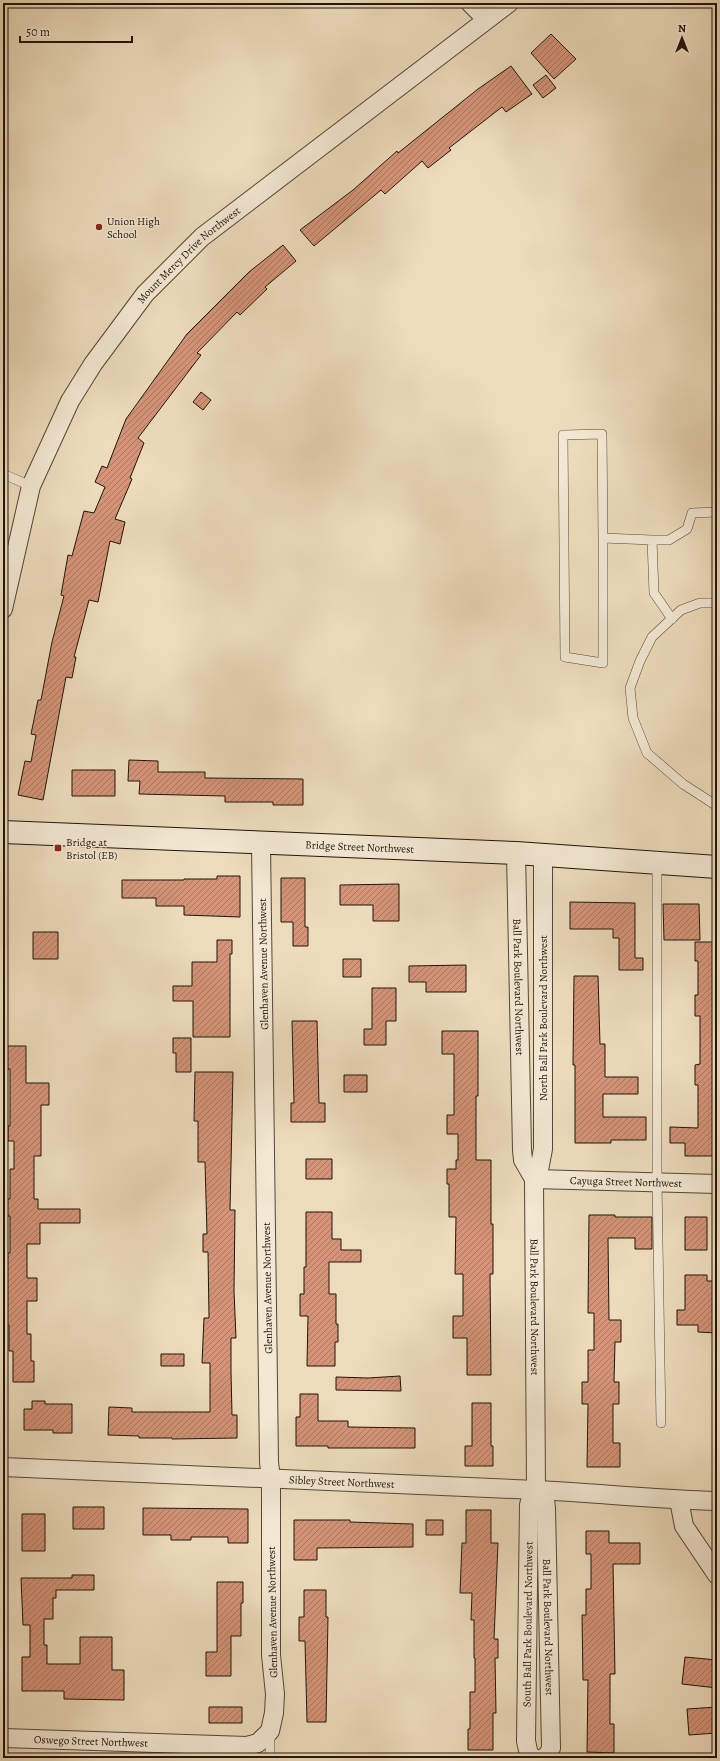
<svg xmlns="http://www.w3.org/2000/svg" width="720" height="1761" font-family="Alegreya,serif">
<defs>
<pattern id="building-hatch" width="6" height="6" patternUnits="userSpaceOnUse"><rect width="6" height="6" fill="#d39479"/><path d="M-1 1l2-2M0 6l6-6M5 7l2-2" fill="none" stroke="#ab7861"/></pattern>
</defs>
<rect width="100%" height="100%" fill="#eddcbc"/>
<filter id="stains"><feTurbulence type="fractalNoise" baseFrequency=".005" numOctaves="4"/><feColorMatrix values="0 0 0 0 .2 0 0 0 0 .09 0 0 0 0 .02 0 0 0 .5 -.17"/></filter>
<radialGradient id="worn" r=".72"><stop offset=".6" stop-color="#630" stop-opacity="0"/><stop offset="1" stop-color="#630" stop-opacity=".3"/></radialGradient>
<path fill="url(#building-hatch)" stroke="#21140b" d="M551 34 576 59 554 79 531 53Z
M511 66 532 94 506 112 502 107 449 148 451 150 428 168 422 161 385 194 381 190 314 246 300 230 353 190 397 151 398 153 478 89Z
M546 75 556 88 543 98 533 85Z
M283 245 296 261 265 287 267 289 240 315 237 312 197 353 201 355 138 438 144 443 130 478 132 479 115 519 125 522 120 544 110 541 98 602 89 600 74 657H76L72 678 66 677 43 800 18 795 25 761 31 762 36 735 31 734 38 700H41L52 642 64 596 61 595 68 555 72 556 84 511 94 513 105 487 95 482 102 466 107 468 126 419 187 334 249 272Z
M201 392 211 400 203 410 193 402Z
M129 760 158 761V772H205V778L303 779V805H273V802H225V796L139 794 140 781H128Z
M72 770H115V796H72Z
M217 876H240V917L184 915V906H156V898H122V880H184V879H217Z
M281 878H305V927H308V946H293V922H281Z
M399 884V921H373V905H340V885Z
M570 902 635 903V958H643V970H619V938H613V929H570Z
M663 904H699L700 940H664Z
M33 932H58V959H33Z
M217 940H232V954H230V1037H193V1001H173V986H192V962H217Z
M695 942H717V1156H685V1143H670V1127L698 1128V1085H695V1065L700 1064V1016H695V995H698V961H695Z
M343 959H361V977H343Z
M466 965V992H426V982H409V966Z
M574 976H598L600 1044H605V1077H638V1094H603V1117H646V1140H611V1143H575V1065H573Z
M372 988H396V1021H386V1045H364V1029H372Z
M292 1021H317L319 1103H325V1122H291V1103H294Z
M442 1031H478V1096H476V1160H491V1224H493V1274H490L491 1375H467V1338H453V1316H463V1274H455L456 1217H449V1184H447V1169H456V1160H458V1134H447V1115H454V1054H442Z
M173 1038H191V1072H176V1053H173Z
M3 1046H26V1083H49V1105H41V1156H34V1199H38V1209H80V1223H40V1244H27V1278H37V1301H27V1334H31V1361H34V1382H13V1351H9V1325H3V1306H5L4 1253H10V1216H7V1199H10V1169H14V1141H8V1126H10V1069H3Z
M195 1072H233L230 1210H235L234 1291 236 1338H231V1372L232 1415H237V1438L172 1439V1438H139V1436L108 1435 109 1407 132 1408V1412H210V1363H202L204 1318H209L208 1252H203V1234H207L205 1162H198V1121H194Z
M344 1075H367V1092H344Z
M306 1159H332V1179H306Z
M306 1212H332V1239H341V1250H361V1262H329V1294H336V1324H338V1342H335V1366H307L308 1316H300V1294H304V1267H306Z
M589 1215H615V1217H652V1249H635V1238H608L609 1320H621V1342H615L614 1382H619V1404H613V1443H620V1467H587L588 1404H582V1382H588V1350H594V1313H588Z
M685 1217H707V1250H685Z
M685 1275H707V1281H717V1333L698 1332V1325H677V1310H685Z
M161 1354H184V1366H161Z
M400 1376 401 1391 336 1390V1377L368 1378Z
M300 1394H318V1421H348V1427L415 1428V1448H328V1446H296V1417H300Z
M32 1401H45V1404H72V1433H53V1430H24V1409H32Z
M472 1403H491V1446H493V1466H465V1446H472Z
M73 1507H104V1529H73Z
M143 1508 248 1509V1543H228V1537H191V1540H171V1535H143Z
M466 1510H491V1543H498L494 1639H498V1658H495L496 1713H493V1750H468V1729H470V1692H475V1658H474V1620H471L472 1593H460L462 1543H466Z
M22 1514H45V1551H22Z
M294 1520H350V1522L413 1524V1547L317 1548V1560H294Z
M426 1520H443V1535H426Z
M586 1531H609V1543H640V1564H613L615 1674H610V1724H614V1753L587 1752 588 1680H583L582 1615H586V1589H591V1554H586Z
M72 1575H94V1590H56V1598H53V1619H44V1645H47V1664H80V1637H112V1670H124V1700L64 1699V1691H22V1657H30V1625H23L21 1578H72Z
M217 1582H243V1603H241V1636H231V1676H206V1652H217Z
M304 1590H326V1617H328L326 1722H307L305 1641H299V1617H304Z
M685 1657 717 1660V1688L682 1684Z
M209 1707H242V1723H209Z
M717 1707V1733L689 1735 687 1709Z"/>
<g fill="none" stroke-linecap="round" stroke-linejoin="round">
<g stroke="#544637" stroke-width="10">
<path id="service" d="M3 474 31 486
M603 538V663L565 657 563 435 602 434 603 538 652 540
M717 603H700L681 610 652 637 640 661 630 688 633 718 647 753 683 784 717 806
M672 619 654 593 652 540H669L687 529 692 513 717 512
M657 863V1182L661 1423
M270 1733V1758"/>
</g>
<g stroke="#544637" stroke-width="20">
<g id="minor">
<path d="M470 3 486 19"/>
<path id="s1" d="M3 609 31 486 70 401 93 364 145 294 202 237 509 3"/>
<path id="s2" d="M516 853 522 1150 523 1160 534 1179 536 1490 545 1499 546 1508 551 1748 549 1753 544 1758"/>
<path d="M534 1179 539 1170 543 1149V855"/>
<path id="s3" d="M534 1179 717 1184"/>
<path id="s4" d="M3 1467 536 1490C596 1493 656 1499 717 1501"/>
<path d="M679 1500 684 1526 717 1575"/>
<path id="s5" d="M3 1738 247 1746 258 1743 270 1731 274 1713 275 1694 271 1655V1479L269 1462 261 843"/>
<path id="s6" d="M534 1758 529 1755 526 1741 529 1505 532 1494 536 1490"/>
</g>
</g>
<g stroke="#21140b" stroke-width="24">
<g id="secondary">
<path id="s7" d="M3 832 516 853 717 867"/>
</g>
</g>
<use href="#service" stroke="#f3e8d3" stroke-width="9"/>
<use href="#minor" stroke="#f3e8d3" stroke-width="18"/>
<use href="#secondary" stroke="#f3e8d3" stroke-width="22"/>
</g>
<g fill="#8f2418" stroke="#f3e8d3" stroke-width="1.5">
<circle cx="99" cy="227" r="4"/>
<rect x="54" y="844" width="8" height="8" rx="2"/>
</g>
<g text-anchor="middle" stroke-width="3" stroke-linejoin="round" paint-order="stroke">
<g font-size="11" fill="#21140b" stroke="#f3e8d3" text-anchor="start">
<text x="107" y="225">Union High<tspan x="107" dy="13">School</tspan></text>
<text x="66" y="846">Bridge at<tspan x="66" dy="13">Bristol (EB)</tspan></text>
</g>
<g font-size="11" fill="#21140b" stroke="#f3e8d3">
<text dy="4" stroke="none"><textPath href="#s1" startOffset="409">Mount Mercy Drive Northwest</textPath></text>
<text dy="4" stroke="none"><textPath href="#s7" startOffset="357">Bridge Street Northwest</textPath></text>
<text transform="translate(263 964) rotate(-91)" y="4">Glenhaven Avenue Northwest</text>
<text dy="4" stroke="none"><textPath href="#s2" startOffset="134">Ball Park Boulevard Northwest</textPath></text>
<text transform="translate(543 1018) rotate(-90)" y="4">North Ball Park Boulevard Northwest</text>
<text dy="4" stroke="none"><textPath href="#s3" startOffset="92">Cayuga Street Northwest</textPath></text>
<text transform="translate(267 1288) rotate(-91)" y="4">Glenhaven Avenue Northwest</text>
<text dy="4" stroke="none"><textPath href="#s2" startOffset="457">Ball Park Boulevard Northwest</textPath></text>
<text dy="4" stroke="none"><textPath href="#s4" startOffset="339">Sibley Street Northwest</textPath></text>
<text transform="translate(272 1612) rotate(-91)" y="4">Glenhaven Avenue Northwest</text>
<text dy="4" stroke="none"><textPath href="#s6" startOffset="137">South Ball Park Boulevard Northwest</textPath></text>
<text dy="4" stroke="none"><textPath href="#s2" startOffset="781">Ball Park Boulevard Northwest</textPath></text>
<text dy="4" stroke="none"><textPath href="#s5" startOffset="88">Oswego Street Northwest</textPath></text>
</g>
</g>
<rect width="720" height="1761" fill="none" stroke="#eddcbc" stroke-width="16"/>
<rect x="4" y="4" width="712" height="1753" fill="none" stroke="#21140b" stroke-width="2"/>
<rect x="8" y="8" width="704" height="1745" fill="none" stroke="#21140b"/>
<g transform="translate(682 38)" stroke="#f3e8d3" stroke-width="3" paint-order="stroke">
<path d="M0-3L7 15L0 10L-7 15Z" fill="#21140b"/>
<text y="-6" font-size="11" font-weight="bold" text-anchor="middle" fill="#21140b">N</text>
</g>
<path d="M20 36v6h112v-6" fill="none" stroke="#21140b" stroke-width="2"/>
<text x="26" y="36" font-size="12" fill="#21140b" stroke="#f3e8d3" stroke-width="3" paint-order="stroke">50 m</text>
<rect width="100%" height="100%" filter="url(#stains)"/>
<rect width="100%" height="100%" fill="url(#worn)"/>
</svg>
